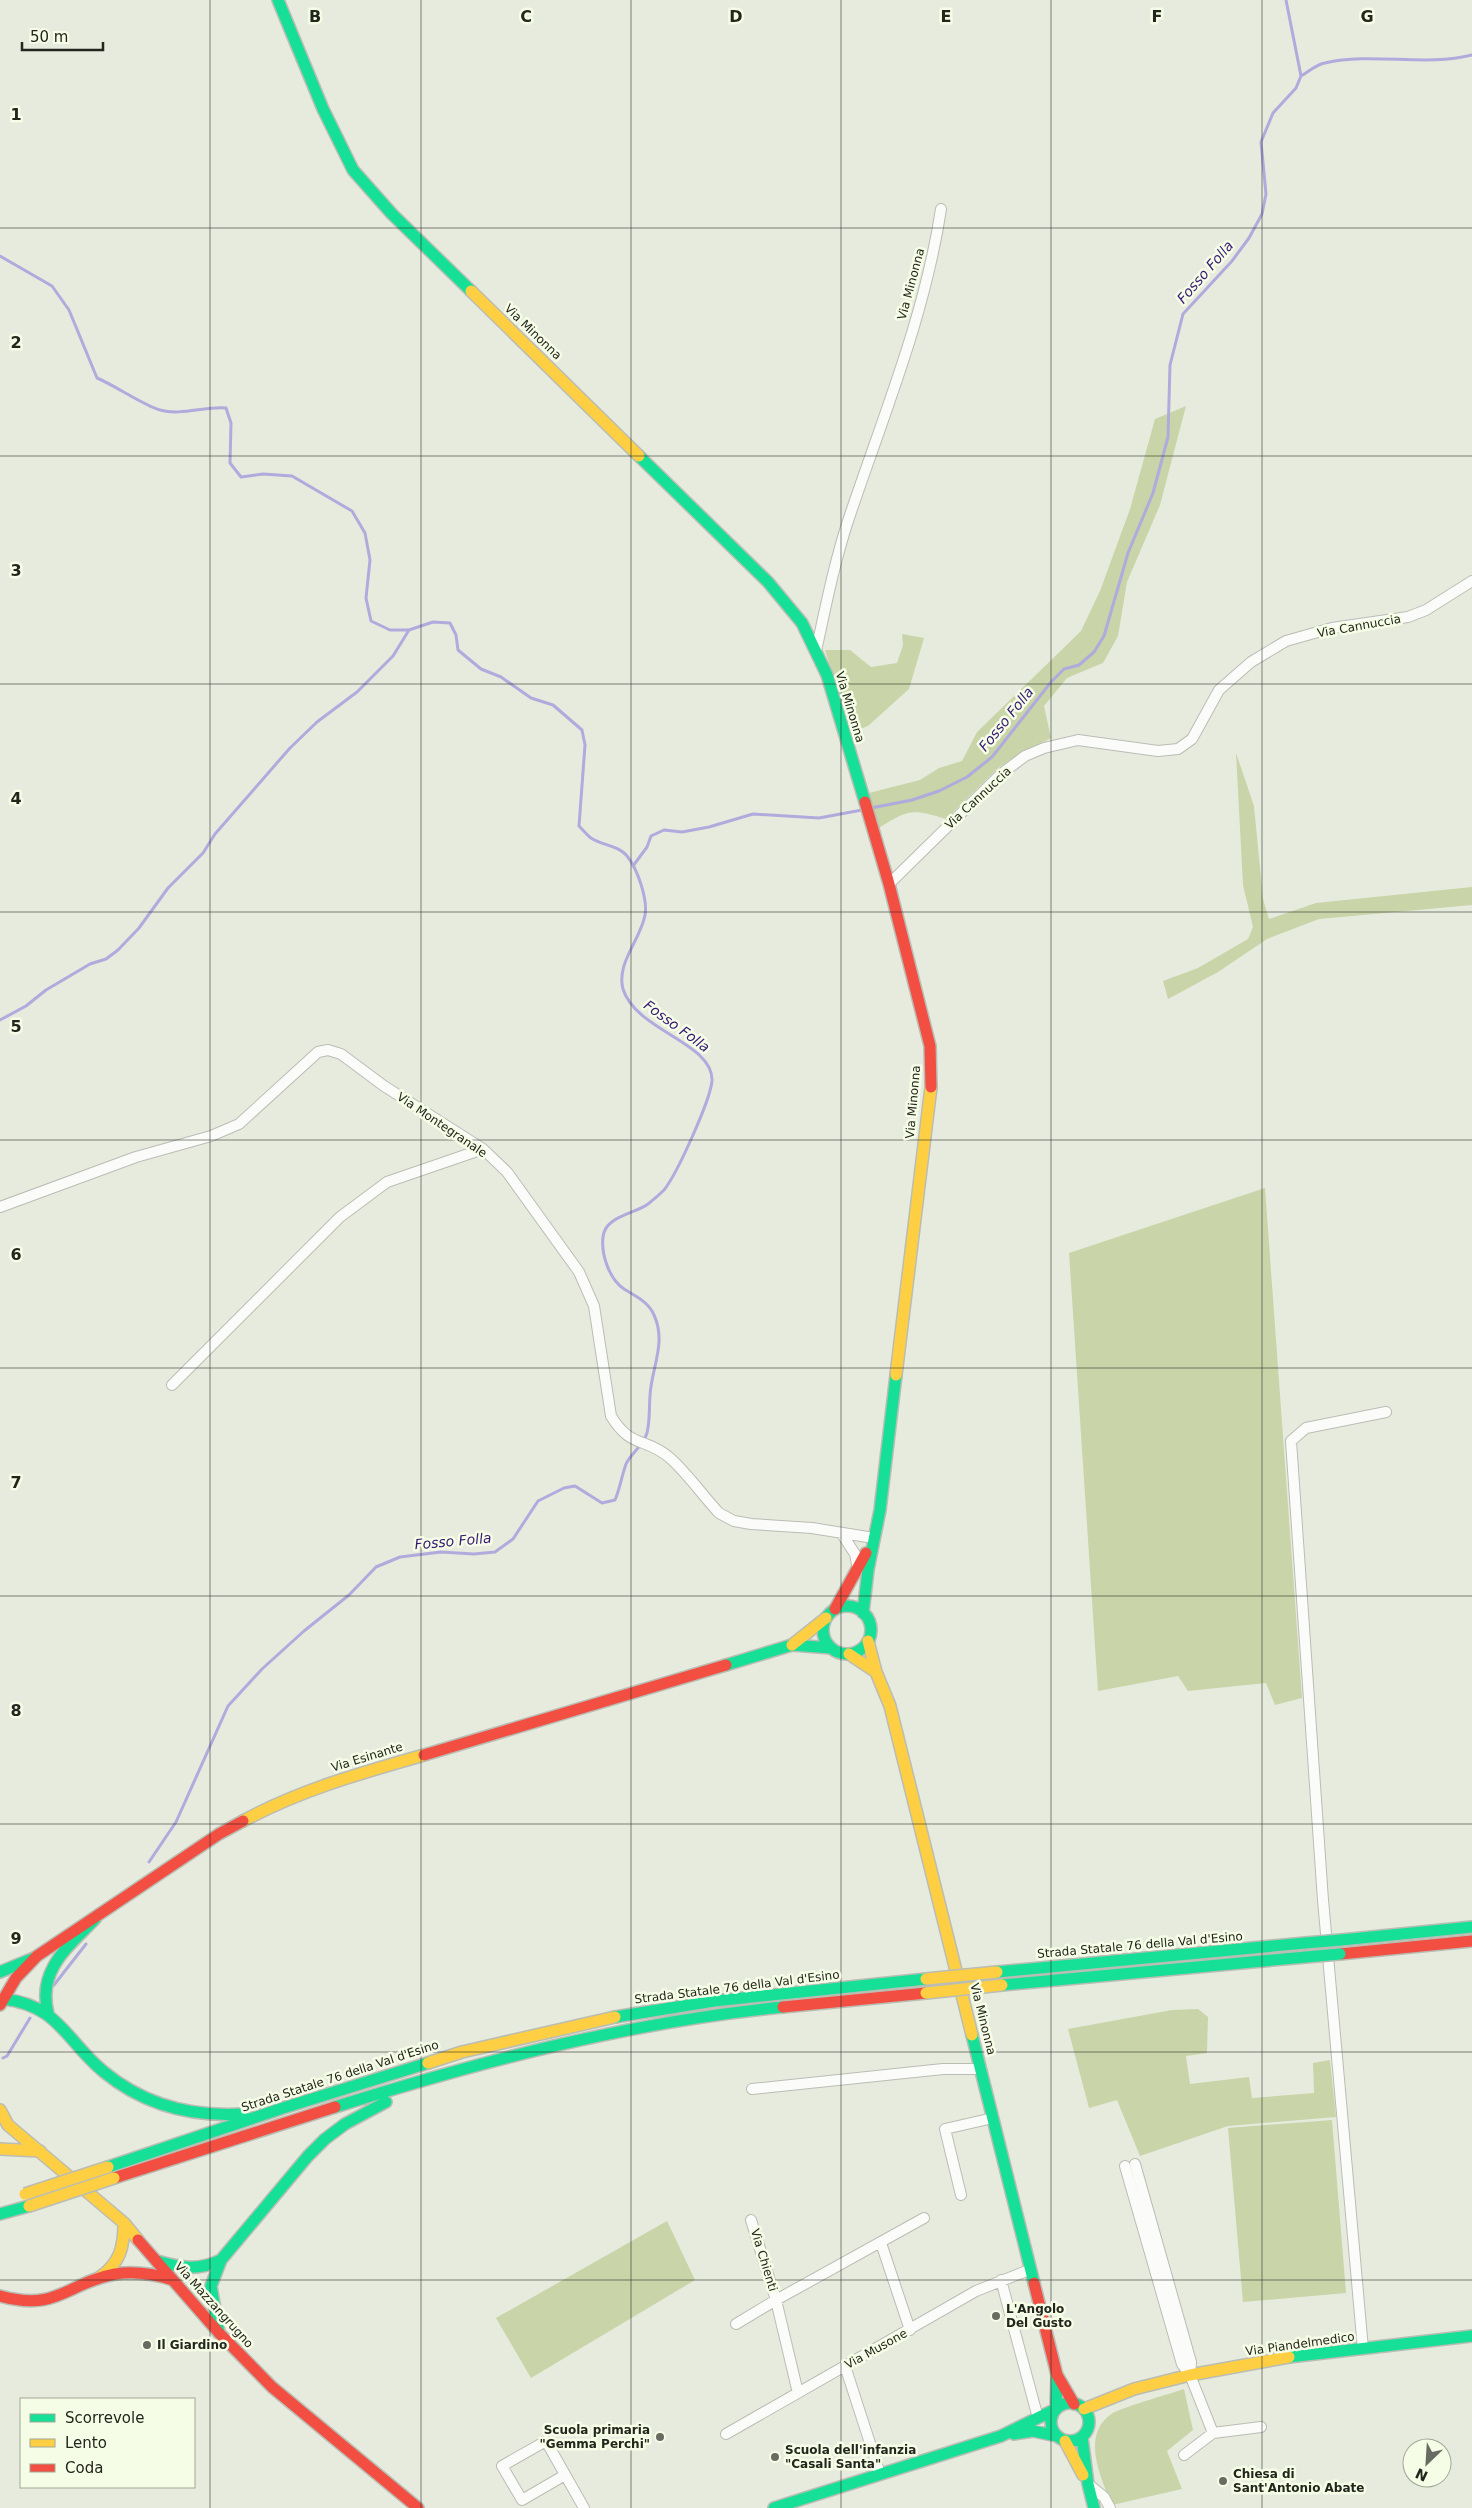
<svg xmlns="http://www.w3.org/2000/svg" width="1472" height="2508" font-family="'DejaVu Sans',sans-serif">
<rect width="100%" height="100%" fill="#e7ebde"/>
<path fill="#c9d4a8" d="M1186 406 1160 505 1127 582 1118 636 1103 663 1067 678 1044 706 1051 738 1013 758 997 769 946 819C911 808 908 810 877 829L869 793 920 780 939 768 962 761 977 732 1081 631 1100 591 1130 509 1155 419Z
M902 634 924 638 909 689 868 726 850 733 825 650H850L871 667 897 663 903 645Z
M1236 753 1254 806 1263 899 1269 919 1316 903 1472 887V905L1319 919 1267 939 1218 972 1168 999 1163 981 1198 968 1248 939 1253 927 1243 885Z
M1265 1188 1302 1698 1275 1705 1266 1683 1188 1691 1178 1676 1098 1691 1069 1253Z
M1198 2009 1208 2017 1207 2053 1186 2056 1190 2084 1249 2077 1252 2098 1314 2093 1313 2063 1330 2060 1336 2117 1228 2126 1140 2156 1117 2100 1089 2108 1068 2029 1172 2010Z
M1332 2120 1346 2293 1243 2302 1228 2128Z
M667 2221 695 2280 531 2378 496 2318Z
M1184 2389 1193 2430 1167 2451 1182 2489 1112 2505C1101 2478 1081 2437 1110 2415 1118 2408 1170 2394 1184 2389Z"/>
<g fill="none" stroke-linecap="round" stroke-linejoin="round">
<path stroke="#b0aadd" stroke-width="3" d="M1301 76C1308 72 1317 64 1325 63 1373 52 1425 67 1472 55
M0 256 52 286 69 310 97 378C116 386 143 405 160 410 181 416 205 406 226 408L231 423 230 463 241 477 263 474 292 476 352 511 365 533 370 560 366 598 371 621 390 630H409L433 622 450 623 456 635 458 650 481 669 501 677 531 698 553 705 582 730 585 745 579 826C583 830 587 835 591 838 601 845 620 846 627 856 637 868 648 899 645 915 641 939 616 963 623 989 636 1031 714 1043 712 1081 710 1101 677 1174 664 1190 659 1195 653 1200 648 1204 635 1214 605 1216 603 1237 601 1254 609 1279 624 1289 635 1296 649 1302 654 1315 667 1343 651 1369 650 1396 649 1409 650 1421 647 1433 643 1446 631 1453 626 1464 622 1475 620 1488 615 1500L602 1503 575 1486 564 1488 538 1501 513 1539 495 1552 474 1554 441 1552 400 1557 376 1567 349 1595 304 1631 262 1669 228 1706 176 1822 149 1862
M871 808 912 800 939 791 967 777 992 757 1051 682 1064 669 1079 665 1094 652 1104 636 1128 553 1153 493 1168 437 1170 365 1183 314 1232 261 1249 238 1262 214 1266 194 1261 142 1273 113 1296 88 1301 76 1286 0
M633 866 647 847 651 836 664 830 682 832 709 827 753 814 819 818 862 810
M0 1020 26 1006 46 990 90 964 106 959 118 950 139 928 168 888 203 853 215 834 290 748 317 722 357 692 393 656 409 630
M54 1985 86 1944
M3 2058 7 2056 30 2018"/>
<g stroke="#babdb4" stroke-width="12">
<path id="street" d="M816 651C826 605 835 559 850 515 884 414 925 315 941 209
M889 884 1000 775 1025 756 1044 748 1078 740 1158 751 1178 749 1192 739 1219 690 1251 662 1286 641 1332 628 1408 617 1426 610 1472 581
M0 1207 136 1157 211 1136 239 1124 318 1052 328 1050 341 1054 384 1086 483 1149 507 1172 579 1272 594 1306 611 1416C631 1449 646 1437 670 1458 688 1474 703 1496 719 1513L734 1521 751 1524 812 1528 874 1538
M172 1385 340 1217 387 1182 483 1149
M842 1534 855 1554 858 1569
M752 2089 943 2069H981
M1135 2164 1191 2362 1190 2375
M1125 2166 1182 2364 1190 2375 1213 2433 1184 2455
M961 2195 945 2129 993 2118
M881 2243 910 2330
M1001 2280 1038 2418
M736 2324 776 2300 751 2220
M1363 2349 1323 1900 1291 1441 1306 1428 1386 1412
M845 2366 880 2474
M798 2393 776 2300 924 2218
M1213 2433 1261 2427
M726 2434 976 2291 1029 2270
M565 2475 522 2500 502 2466 546 2441 584 2508
M1088 2484 1104 2497 1110 2508"/>
</g>
<g stroke="#babdb4" stroke-width="14">
<path id="fast" d="M278 0 323 109 353 170 392 214 471 291
M639 456 768 582 802 623 827 675 865 802
M823 1630a24 24 0 1 1 48 0a24 24 0 1 1-48 0Z
M863 1613 868 1570 880 1510 896 1375
M726 1665 792 1645 831 1648
M1341 1940 1472 1927
M0 1972 34 1958
M997 1972 1305 1943
M1002 1985 1306 1957
M3 1999C59 2005 66 2041 104 2072 144 2105 193 2117 243 2114
M48 2013C37 1970 68 1947 95 1919
M615 2017 714 2001 926 1979
M972 2035 1034 2283
M335 2107C482 2061 629 2022 783 2007
M108 2167 283 2108 428 2063
M0 2214 29 2206
M157 2261C181 2268 198 2271 221 2260
M219 2333 211 2286 221 2260 308 2156 325 2139 345 2124 386 2102
M1289 2357 1472 2336
M1051 2422a19 19 0 1 1 38 0a19 19 0 1 1-38 0Z
M1014 2434 1033 2431 1057 2436
M1082 2437 1088 2484 1094 2508
M774 2508 1001 2436 1056 2409 1057 2375"/>
</g>
<g stroke="#babdb4" stroke-width="14">
<path id="slow" d="M471 291 639 456
M896 1375 931 1087
M868 1641 876 1672 890 1706 972 2035
M792 1645 826 1618
M849 1654 876 1672
M243 1821C300 1790 361 1773 424 1755
M428 2063 462 2052 615 2017
M0 2110 8 2125 124 2223 138 2240
M0 2149 40 2151
M100 2277C120 2263 124 2247 124 2223
M1084 2409 1134 2389 1190 2375 1289 2357
M1065 2441 1083 2475"/>
</g>
<g stroke="#babdb4" stroke-width="14">
<path id="jam" d="M865 802 889 884 930 1046 931 1087
M835 1609 866 1553
M424 1755 726 1665
M1340 1954 1472 1941
M0 2005 16 1978 37 1956 219 1834 243 1821
M783 2007 926 1993
M114 2178 335 2107
M138 2240 219 2333 272 2387
M1034 2283 1057 2375 1074 2404
M0 2296C58 2312 66 2283 115 2274 135 2271 154 2274 173 2280
M272 2387 418 2508"/>
</g>
<use href="#street" stroke="#fbfcfa" stroke-width="10"/>
<use href="#fast" stroke="#16e098" stroke-width="11"/>
<use href="#slow" stroke="#ffcf43" stroke-width="11"/>
<use href="#jam" stroke="#f24e42" stroke-width="11"/>
<g stroke="#babdb4" stroke-width="14" stroke-linecap="butt">
<path id="fast-bridge" d="M1305 1943 1341 1940
M1306 1957 1340 1954"/>
</g>
<g stroke="#babdb4" stroke-width="14" stroke-linecap="butt">
<path id="slow-bridge" d="M926 1979 997 1972
M926 1993 1002 1985
M25 2194 108 2167
M29 2206 114 2178"/>
</g>
<use href="#fast-bridge" stroke="#16e098" stroke-width="11"/>
<use href="#slow-bridge" stroke="#ffcf43" stroke-width="11"/>
</g>
<path fill="none" stroke="#23261d" stroke-width="1" stroke-opacity="0.55" d="M210 0V2508M421 0V2508M631 0V2508M841 0V2508M1051 0V2508M1262 0V2508M0 228H1472M0 456H1472M0 684H1472M0 912H1472M0 1140H1472M0 1368H1472M0 1596H1472M0 1824H1472M0 2052H1472M0 2280H1472"/>
<g fill="#686b61" stroke="#f6fde6" stroke-width="2">
<circle cx="996" cy="2316" r="5"/>
<circle cx="147" cy="2345" r="5"/>
<circle cx="660" cy="2437" r="5"/>
<circle cx="775" cy="2457" r="5"/>
<circle cx="1223" cy="2481" r="5"/>
</g>
<g text-anchor="middle" stroke-width="5" stroke-linejoin="round" paint-order="stroke">
<g font-size="12" fill="#23261d" stroke="#f6fde6">
<text transform="translate(911 284) rotate(-75)" y="4">Via Minonna</text>
<text transform="translate(533 332) rotate(44)" y="4">Via Minonna</text>
<text transform="translate(1359 626) rotate(-10)" y="4">Via Cannuccia</text>
<text transform="translate(850 707) rotate(73)" y="4">Via Minonna</text>
<text transform="translate(978 798) rotate(-43)" y="4">Via Cannuccia</text>
<text transform="translate(913 1102) rotate(-85)" y="4">Via Minonna</text>
<text transform="translate(442 1125) rotate(34)" y="4">Via Montegranale</text>
<text transform="translate(367 1757) rotate(-17)" y="4">Via Esinante</text>
<text transform="translate(1140 1945) rotate(-5)" y="4">Strada Statale 76 della Val d'Esino</text>
<text transform="translate(737 1987) rotate(-7)" y="4">Strada Statale 76 della Val d'Esino</text>
<text transform="translate(983 2019) rotate(76)" y="4">Via Minonna</text>
<text transform="translate(340 2076) rotate(-18)" y="4">Strada Statale 76 della Val d'Esino</text>
<text transform="translate(764 2260) rotate(73)" y="4">Via Chienti</text>
<text transform="translate(214 2305) rotate(48)" y="4">Via Mazzangrugno</text>
<text transform="translate(1300 2344) rotate(-8)" y="4">Via Piandelmedico</text>
<text transform="translate(876 2349) rotate(-29)" y="4">Via Musone</text>
</g>
<g font-size="12" font-weight="bold" fill="#23261d" stroke="#f6fde6" text-anchor="start">
<text x="1006" y="2313">L'Angolo<tspan x="1006" dy="14">Del Gusto</tspan></text>
<text x="157" y="2349">Il Giardino</text>
<text x="650" y="2434" text-anchor="end">Scuola primaria<tspan x="650" dy="14">"Gemma Perchi"</tspan></text>
<text x="785" y="2454">Scuola dell'infanzia<tspan x="785" dy="14">"Casali Santa"</tspan></text>
<text x="1233" y="2478">Chiesa di<tspan x="1233" dy="14">Sant'Antonio Abate</tspan></text>
</g>
<g font-size="14" font-style="italic" fill="#341773" stroke="#f6fde6">
<text transform="translate(1205 272) rotate(-49)" y="5">Fosso Folla</text>
<text transform="translate(1006 719) rotate(-51)" y="5">Fosso Folla</text>
<text transform="translate(677 1026) rotate(36)" y="5">Fosso Folla</text>
<text transform="translate(453 1541) rotate(-5)" y="5">Fosso Folla</text>
</g>
</g>
<g font-size="16" text-anchor="middle" font-weight="bold" fill="#23261d" stroke="#f6fde6" stroke-width="5" stroke-linejoin="round" paint-order="stroke">
<text x="315" y="22">B</text>
<text x="526" y="22">C</text>
<text x="736" y="22">D</text>
<text x="946" y="22">E</text>
<text x="1157" y="22">F</text>
<text x="1367" y="22">G</text>
<text x="16" y="120">1</text>
<text x="16" y="348">2</text>
<text x="16" y="576">3</text>
<text x="16" y="804">4</text>
<text x="16" y="1032">5</text>
<text x="16" y="1260">6</text>
<text x="16" y="1488">7</text>
<text x="16" y="1716">8</text>
<text x="16" y="1944">9</text>
</g>
<rect x="20" y="2398" width="175" height="90" fill="#f6fde6" stroke="#a2a796"/>
<rect x="30" y="2414" width="25" height="8" fill="#16e098" stroke="#a2a796"/>
<text x="65" y="2423" font-size="15" fill="#23261d">Scorrevole</text>
<rect x="30" y="2439" width="25" height="8" fill="#ffcf43" stroke="#a2a796"/>
<text x="65" y="2448" font-size="15" fill="#23261d">Lento</text>
<rect x="30" y="2464" width="25" height="8" fill="#f24e42" stroke="#a2a796"/>
<text x="65" y="2473" font-size="15" fill="#23261d">Coda</text>
<g transform="translate(1427 2463) rotate(205)"><circle r="24" fill="#f6fde6" stroke="#a2a796"/>
<path d="M0-4L9 19L0 12L-9 19Z" fill="#686b61"/>
<text y="-8" font-size="14" font-weight="bold" text-anchor="middle" fill="#23261d">N</text>
</g>
<path d="M22 42v8h81v-8" fill="none" stroke="#23261d" stroke-width="2.5"/>
<text x="30" y="42" font-size="15" fill="#23261d" stroke="#f6fde6" stroke-width="4" paint-order="stroke">50 m</text>
</svg>
